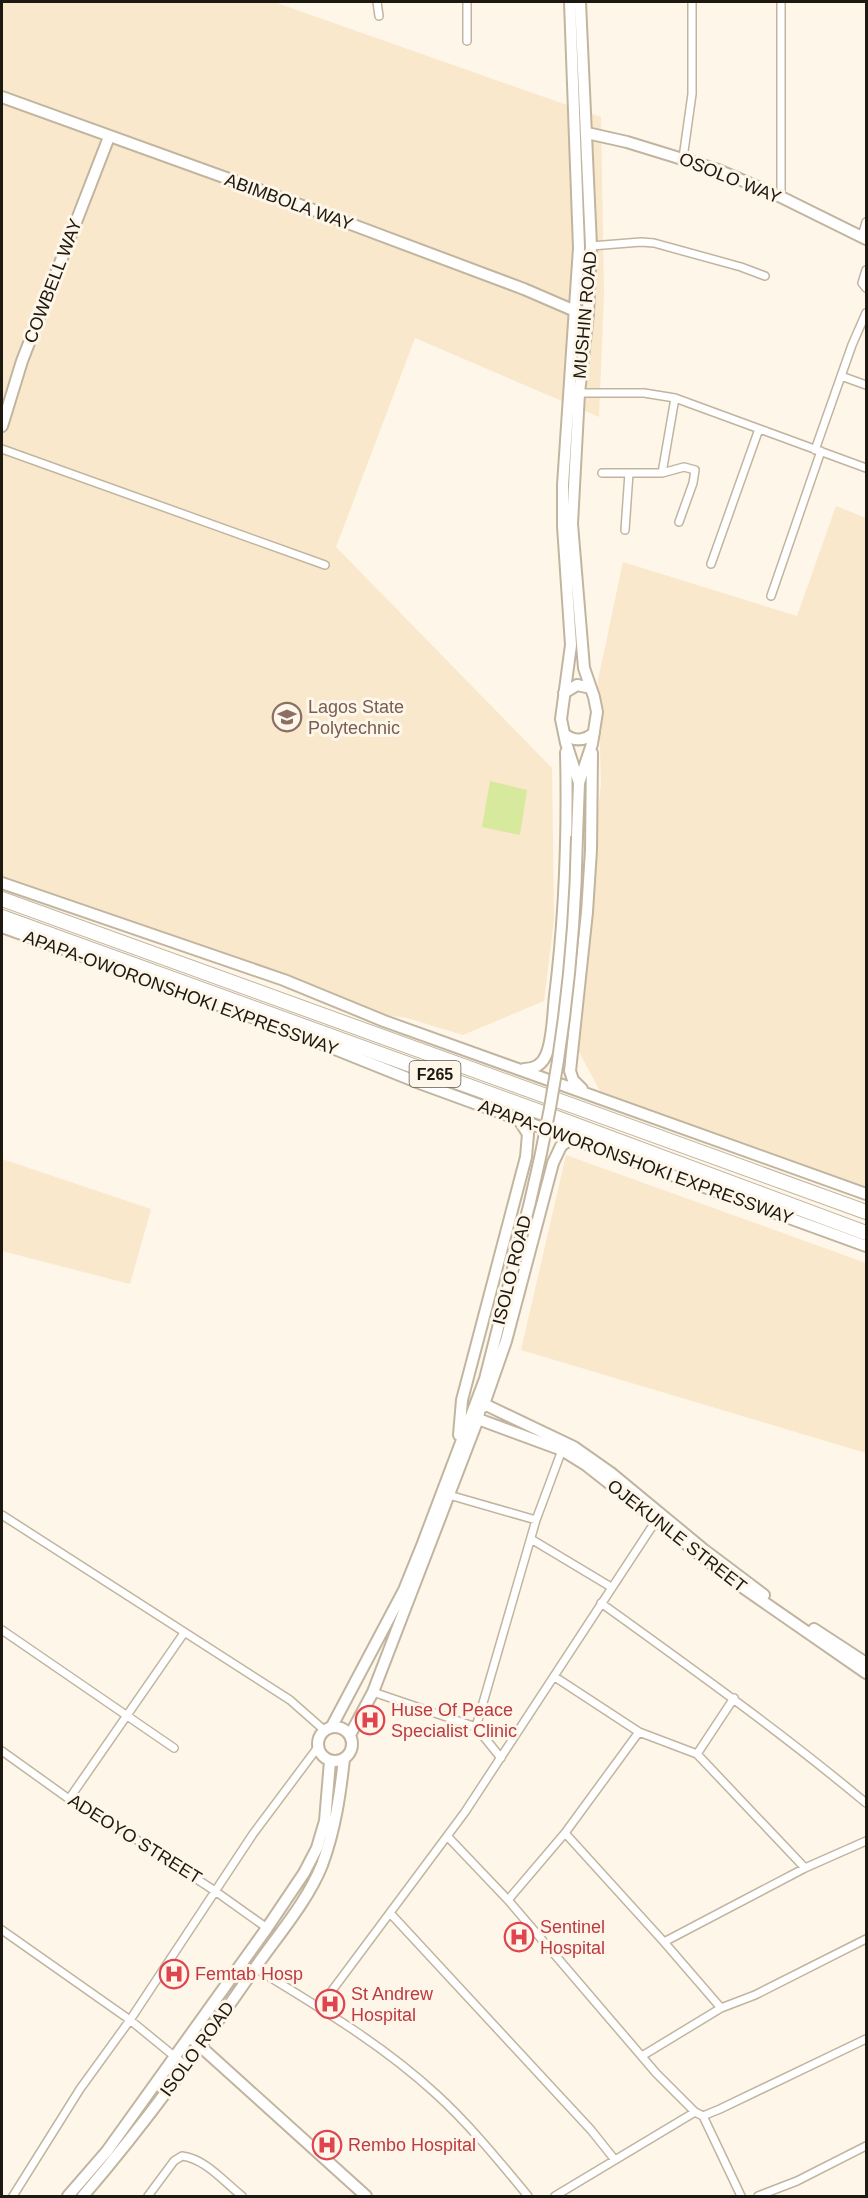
<svg xmlns="http://www.w3.org/2000/svg" width="868" height="2198" font-family="Arial,sans-serif">
<rect width="100%" height="100%" fill="#fef6e9"/>
<path fill="#f9e8cb" d="M2 2H274L601 117 604 294 599 417 415 338 336 547 552 768 554 919 544 1001 463 1035 407 1018 368 1013 2 890Z
M836 506 866 518V1192L600 1091 578 1050 592 862 601 784 598 680 623 562 797 616Z
M566 1155 866 1263V1453L521 1350Z
M2 1159 151 1209 130 1284 2 1251Z"/>
<path fill="#d6e99d" d="M490 781 527 790 520 835 482 827Z"/>
<g fill="none" stroke-linecap="round" stroke-linejoin="round">
<g stroke="#c1b59f" stroke-width="10">
<path id="street" d="M377 2 379 16
M781 2V197
M467 41V2
M683 158 692 94V2
M862 236 866 222
M591 246 641 242 654 243 741 267 765 276
M866 270 862 283 866 288
M841 376 866 385
M579 393H644L675 398 866 468
M2 449 325 565
M815 450 852 345 866 313
M602 473H662L675 398
M662 473 684 467 695 470 693 483 679 522
M625 530 629 473
M711 564 759 429
M771 596 821 451
M449 1495 536 1520 562 1450
M2 1515 290 1700 324 1730
M531 1539 611 1587
M601 1603C691 1668 781 1732 866 1803
M2 1630 174 1748
M555 1677 639 1732
M373 1692 476 1727 536 1520
M734 1698 697 1754 805 1868
M476 1727 501 1758
M2 1751 69 1799 105 1819 215 1891 267 1928
M69 1799 184 1633
M448 1837 508 1900 656 2073 695 2112
M866 1841 805 1868 664 1942 721 2008 755 1995 866 1939
M508 1900 565 1833
M390 1913 591 2130 615 2160
M2 1930 130 2020 185 2065
M664 1942 565 1833 639 1732 697 1754
M255 1968C317 2006 382 2044 436 2094 470 2125 499 2161 528 2196
M319 2008 465 1812 657 1519
M642 2056 721 2008
M703 2116 741 2196
M13 2196 80 2089 130 2020 253 1834 318 1747
M148 2196 174 2161 182 2156C206 2159 224 2182 242 2196
M555 2196 695 2112 703 2116 720 2109 866 2039
M758 2196 797 2181 866 2146"/>
</g>
<g stroke="#c1b59f" stroke-width="14">
<path id="secondary" d="M2 97 276 196 524 289 575 311
M587 133 627 142 718 170 781 197 866 239
M2 426 22 361 109 137
M484 1404 574 1447 611 1473 703 1549 764 1595
M478 1419 562 1450 586 1465 732 1580 866 1673
M814 1629 866 1663
M190 2037 366 2196"/>
</g>
<g stroke="#c1b59f" stroke-width="14">
<path id="primary" d="M570 2 579 248 563 485V526L571 645 561 719 566 743 579 783
M564 693 577 685 591 688
M564 734C575 742 584 741 594 733
M577 836 579 783 592 744 597 712 594 697 584 668 572 524 579 393 588 314 591 246 580 2
M2 883 284 980 384 1021 866 1194
M2 927 285 1029 422 1084 866 1246
M524 1069C534 1069 542 1065 546 1055 553 1040 553 1013 555 996 565 915 568 834 566 752
M582 1089 573 1080 570 1071 587 912 591 850 592 753
M483 1407 506 1341 553 1163 561 1146 572 1138
M459 1435 462 1400 526 1157 528 1134 519 1120
M332 1726 404 1590 423 1543 485 1379 530 1202
M318 1744a17 17 0 1 1 34 0a17 17 0 1 1-34 0Z
M350 1735 373 1692 478 1419 481 1400
M68 2196 107 2151 267 1928 304 1873 317 1848 325 1821 330 1761
M83 2196C145 2124 201 2046 255 1968 278 1935 307 1902 322 1865 335 1830 340 1795 344 1759"/>
</g>
<g stroke="#c1b59f" stroke-width="16">
<path id="highway" d="M2 899 866 1212
M2 917 549 1115 866 1233"/>
</g>
<use href="#street" stroke="#fff" stroke-width="7"/>
<use href="#secondary" stroke="#fff" stroke-width="10"/>
<use href="#primary" stroke="#fff" stroke-width="10"/>
<use href="#highway" stroke="#fff" stroke-width="14"/>
<g stroke="#c1b59f" stroke-width="14" stroke-linecap="butt">
<path id="primary-bridge" d="M530 1202C559 1082 575 959 577 836"/>
</g>
<use href="#primary-bridge" stroke="#fff" stroke-width="10"/>
</g>
<defs>
<g id="university-ring" transform="scale(1.5)"><circle r="9.5" fill="#fef6e9" stroke="#8d6e63" stroke-width="1.5"/><path d="M0-5L7-2L0 1L-7-2ZM-4 1L0 2.5L4 1V4Q0 6-4 4Z" fill="#8d6e63"/></g>
<g id="hospital-ring" transform="scale(1.5)"><circle r="9.5" fill="#fef6e9" stroke="#e0444e" stroke-width="1.5"/><path d="M-5-5h3v3.5h4V-5h3V5h-3V1.5h-4V5h-3Z" fill="#e0444e"/></g>
</defs>
<g fill-rule="evenodd">
<use href="#university-ring" x="287" y="717"/>
<use href="#hospital-ring" x="370" y="1720"/>
<use href="#hospital-ring" x="519" y="1937"/>
<use href="#hospital-ring" x="174" y="1974"/>
<use href="#hospital-ring" x="330" y="2004"/>
<use href="#hospital-ring" x="327" y="2145"/>
</g>
<g text-anchor="middle" stroke-width="6" stroke-linejoin="round" paint-order="stroke">
<rect fill="#fef6e9" stroke="#605b51" stroke-width="1.5" x="409.5" y="1061" width="51" height="26" rx="4.5"/>
<g font-size="16" font-weight="bold" fill="#1d1810">
<text x="435" y="1080">F265</text>
</g>
<g font-size="18" fill="#1d1810" stroke="#fef6e9">
<text transform="translate(730 178) rotate(22)" y="6">OSOLO WAY</text>
<text transform="translate(289 202) rotate(20)" y="6">ABIMBOLA WAY</text>
<text transform="translate(53 281) rotate(-69)" y="6">COWBELL WAY</text>
<text transform="translate(585 315) rotate(-85)" y="6">MUSHIN ROAD</text>
<text transform="translate(181 993) rotate(20)" y="6">APAPA-OWORONSHOKI EXPRESSWAY</text>
<text transform="translate(636 1162) rotate(20)" y="6">APAPA-OWORONSHOKI EXPRESSWAY</text>
<text transform="translate(512 1270) rotate(-76)" y="6">ISOLO ROAD</text>
<text transform="translate(677 1536) rotate(38)" y="6">OJEKUNLE STREET</text>
<text transform="translate(135 1839) rotate(32)" y="6">ADEOYO STREET</text>
<text transform="translate(197 2049) rotate(-54)" y="6">ISOLO ROAD</text>
</g>
<g font-size="18" fill="#785e54" stroke="#fef6e9" text-anchor="start">
<text x="308" y="713">Lagos State<tspan x="308" dy="21">Polytechnic</tspan></text>
</g>
<g font-size="18" fill="#be3a42" stroke="#fef6e9" text-anchor="start">
<text x="391" y="1716">Huse Of Peace<tspan x="391" dy="21">Specialist Clinic</tspan></text>
<text x="540" y="1933">Sentinel<tspan x="540" dy="21">Hospital</tspan></text>
<text x="195" y="1980">Femtab Hosp</text>
<text x="351" y="2000">St Andrew<tspan x="351" dy="21">Hospital</tspan></text>
<text x="348" y="2151">Rembo Hospital</text>
</g>
</g>
<rect width="868" height="2198" fill="none" stroke="#1d1810" stroke-width="6"/>
</svg>
